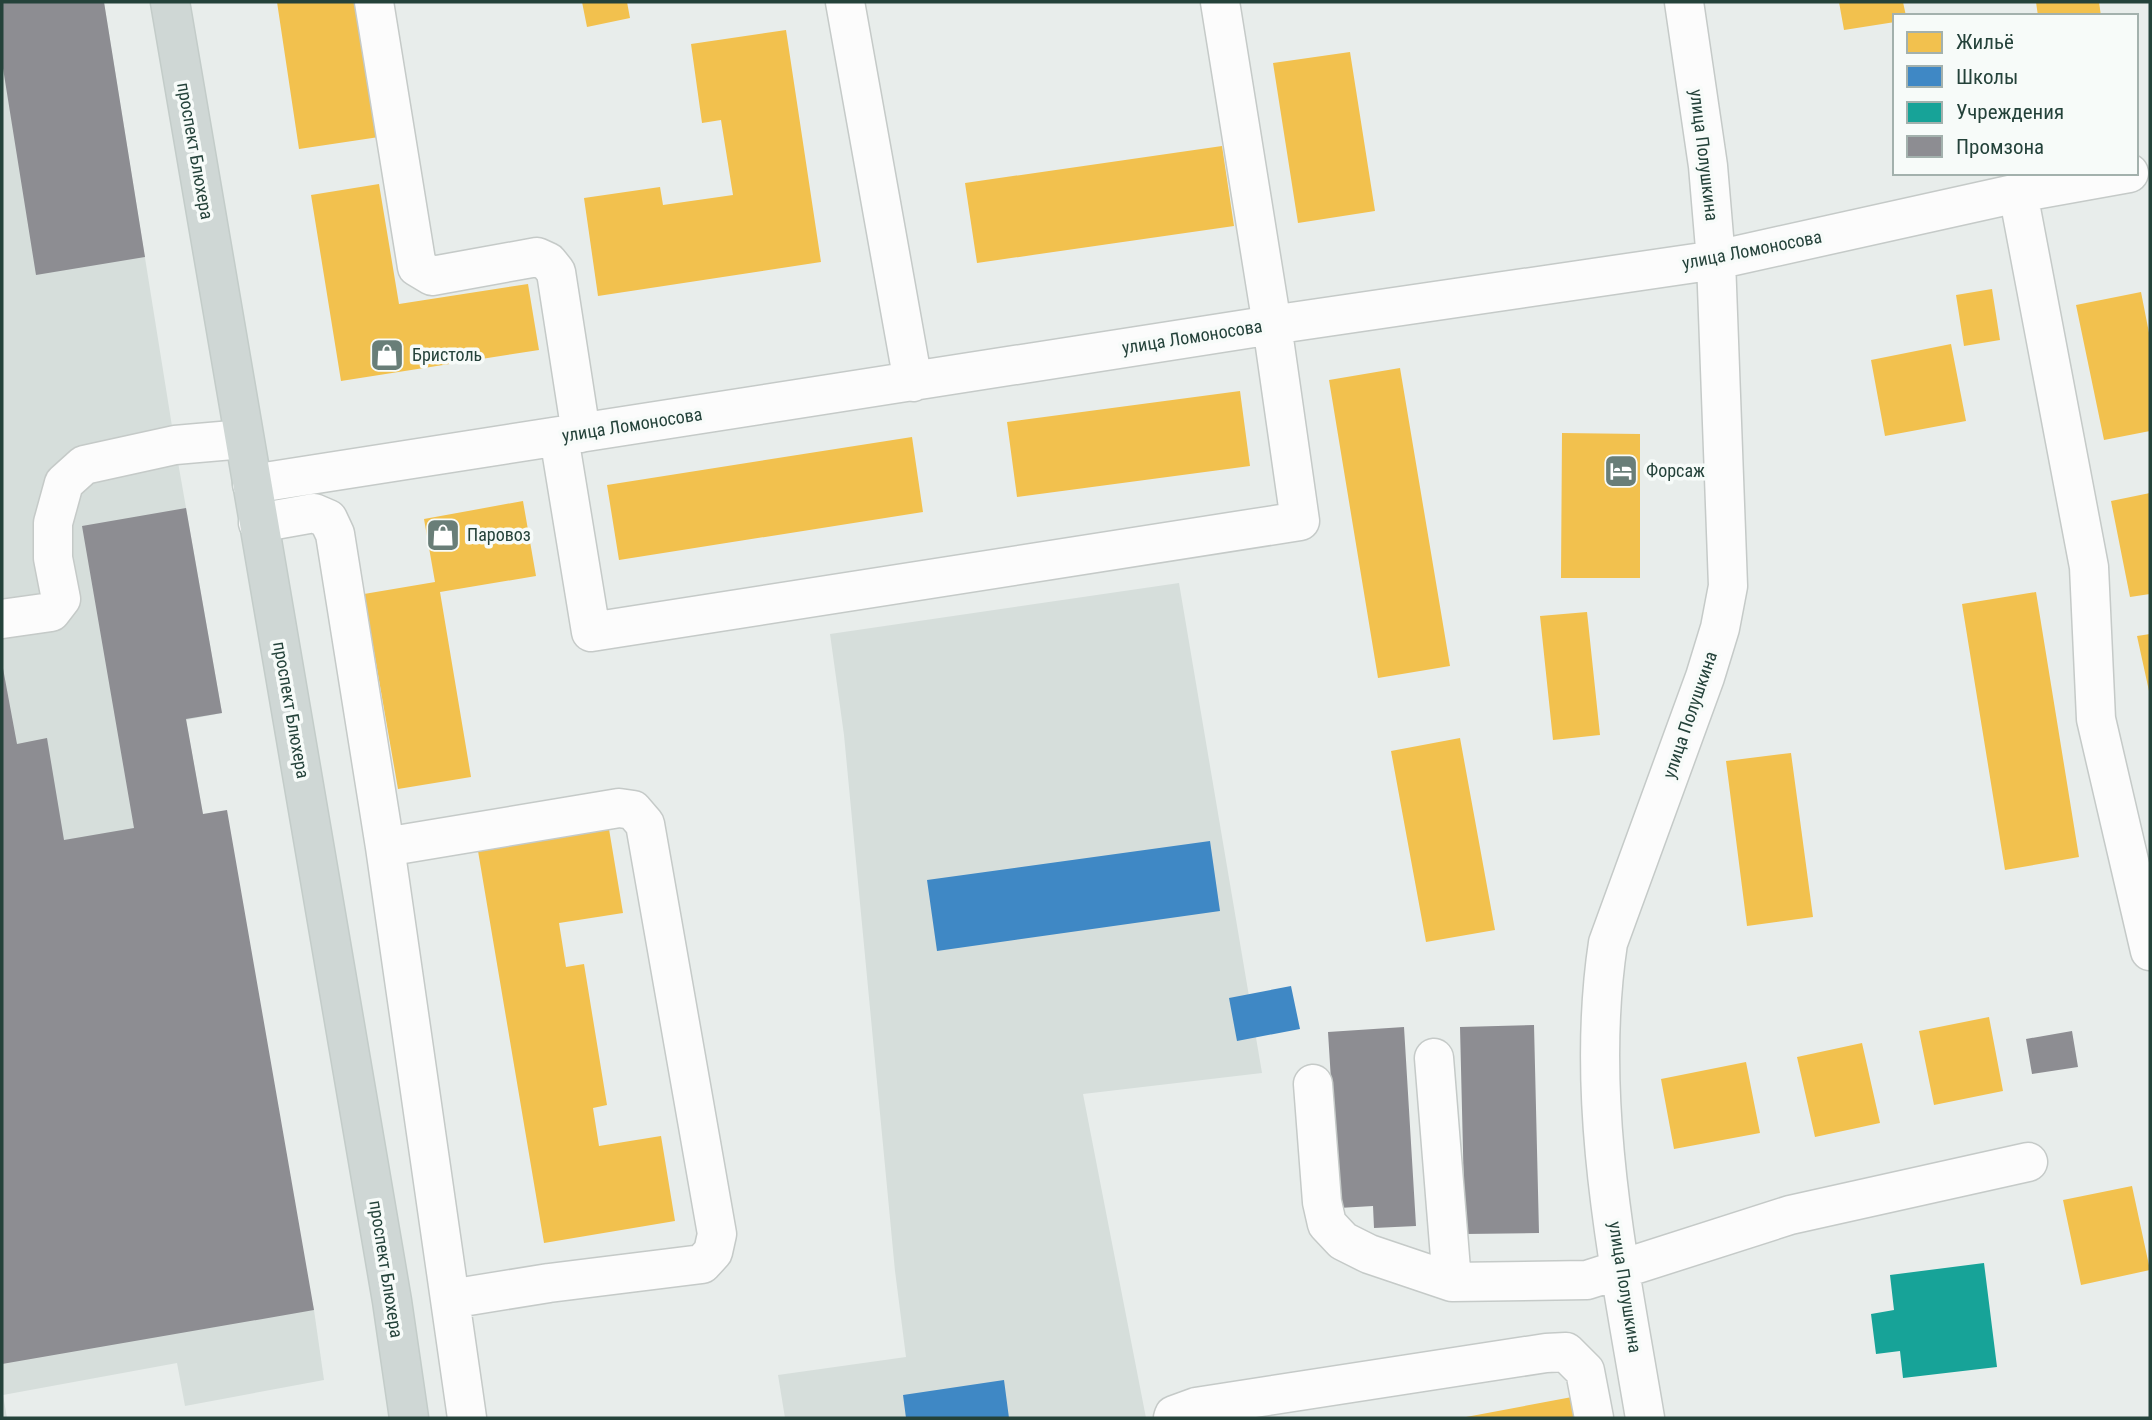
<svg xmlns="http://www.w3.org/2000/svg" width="2152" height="1420" font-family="'Roboto Condensed',sans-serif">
<rect width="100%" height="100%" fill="#e8edeb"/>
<path fill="#d6dedb" d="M2 2H104L175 445 222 713 186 720 203 814 314 1310 324 1380 185 1406 177 1363 3 1395 7 1418H2Z
M1179 583 1262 1073 1083 1094 1146 1418H785L778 1375 906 1357 895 1271 844 735 830 634Z"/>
<path fill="#f2c14e" d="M277 2H359L379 137 299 149Z
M582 2H627L630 18 587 27Z
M1839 2H1903L1906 16H1895V22L1844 30Z
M2036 2H2099L2101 16H2038Z
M786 30 821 262 598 296 584 198 660 187 663 205 733 195 721 120 702 123 691 44Z
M1350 52 1375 211 1298 223 1273 63Z
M1222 146 1234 226 977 263 965 183Z
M379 184 399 304 528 284 539 350 341 381 311 195Z
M1992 289 2000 340 1964 346 1956 295Z
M2141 292 2150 338V431L2104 440 2076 305Z
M1951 344 1966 421 1885 436 1871 360Z
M1400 368 1450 666 1378 678 1329 380Z
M1240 391 1250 466 1017 497 1007 422Z
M1562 433 1640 434V578H1561Z
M912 437 923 512 619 560 607 485Z
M2150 493V594L2130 597 2111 501Z
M523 501 536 576 440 592 471 777 398 789 364 594 435 582 424 519Z
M2036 592 2079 857 2005 870 1962 604Z
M1587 612 1600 735 1553 740 1540 616Z
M2150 634V691H2149L2137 636Z
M1460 738 1495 930 1426 942 1391 751Z
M1791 753 1813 917 1747 926 1726 761Z
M609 829 623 913 559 923 566 967 584 964 607 1105 593 1108 599 1146 661 1136 675 1221 544 1243 478 851Z
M1989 1017 2003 1091 1934 1105 1919 1031Z
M1862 1043 1880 1123 1815 1137 1797 1057Z
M1746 1062 1760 1133 1674 1149 1661 1079Z
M2132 1186 2150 1270 2081 1285 2063 1200Z
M1572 1397 1575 1418H1466V1417Z"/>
<path fill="#3f88c5" d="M1210 841 1220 911 937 951 927 880Z
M1291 986 1300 1029 1237 1041 1229 998Z
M1004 1380 1009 1418H906L903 1395Z"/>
<path fill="#17a398" d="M1984 1263 1997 1367 1903 1378 1900 1351 1876 1354 1871 1314 1894 1310 1890 1275Z"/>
<path fill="#8d8d92" d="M2 2H104L145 257 36 275 2 62Z
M186 508 222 713 186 719 203 814 227 810 314 1310 2 1364V663L17 744 47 738 64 840 134 828 82 526Z
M1534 1025 1539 1233 1465 1234 1460 1027Z
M1404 1027 1416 1226 1374 1228 1373 1206 1339 1208 1328 1032Z
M2072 1031 2078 1067 2032 1074 2026 1039Z"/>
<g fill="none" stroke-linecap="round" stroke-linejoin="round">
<g stroke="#c5cac8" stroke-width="41">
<path id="minor" d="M374 2 417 267 432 276 537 257 548 262 556 272 581 433
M845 2 913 382
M2018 193 2089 567 2096 719 2150 951
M559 437 591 632 1300 521 1272 325 1220 2
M252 484 1272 325 1716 260 2018 193 2129 173
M258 523 314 513 328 519 335 534 385 847 467 1418
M2 619 51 612 61 599 53 558V523L64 483 84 465 175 445 244 439
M385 847 619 808 633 810 645 824 717 1234 713 1252 702 1264 549 1283 450 1299
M1434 1058 1452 1282
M1313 1084 1322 1202 1327 1224 1343 1241 1369 1254 1452 1282 1587 1280 1790 1215 2028 1162
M1173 1418 1174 1415 1196 1407 1546 1353 1566 1352 1585 1371 1594 1418
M1645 1418C1619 1263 1584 1101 1608 943L1705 677 1720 628 1728 586 1716 260 1708 166 1684 2"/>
</g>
<g stroke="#c3ccc9" stroke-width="41">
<path id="major" d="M170 2 392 1301 409 1418"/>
</g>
<use href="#minor" stroke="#fcfcfc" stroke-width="38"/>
<use href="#major" stroke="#cfd7d5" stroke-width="38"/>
</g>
<defs>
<g id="shop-square" transform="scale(1.75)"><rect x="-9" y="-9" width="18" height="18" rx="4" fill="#697e78" stroke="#f7fbf9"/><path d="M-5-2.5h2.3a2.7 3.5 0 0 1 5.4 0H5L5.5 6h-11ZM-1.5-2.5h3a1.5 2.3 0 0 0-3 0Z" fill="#fff"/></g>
<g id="hotel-square" transform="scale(1.75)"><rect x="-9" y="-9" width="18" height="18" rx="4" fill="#697e78" stroke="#f7fbf9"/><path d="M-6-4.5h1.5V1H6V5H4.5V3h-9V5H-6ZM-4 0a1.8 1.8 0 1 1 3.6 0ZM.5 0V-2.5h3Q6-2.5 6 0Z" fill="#fff"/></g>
</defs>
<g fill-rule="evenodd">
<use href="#shop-square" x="387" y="355"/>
<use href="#hotel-square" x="1621" y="471"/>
<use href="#shop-square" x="443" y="535"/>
</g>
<g text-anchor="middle" stroke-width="7" stroke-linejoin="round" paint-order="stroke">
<g font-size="18" fill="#24423a" stroke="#f7fbf9">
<text transform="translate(195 151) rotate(80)" y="6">проспект Блюхера</text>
<text transform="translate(1704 155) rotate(83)" y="6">улица Полушкина</text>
<text transform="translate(1752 250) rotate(-11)" y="6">улица Ломоносова</text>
<text transform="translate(1192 337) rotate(-9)" y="6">улица Ломоносова</text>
<text transform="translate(632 425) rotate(-9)" y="6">улица Ломоносова</text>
<text transform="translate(291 710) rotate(80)" y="6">проспект Блюхера</text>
<text transform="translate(1690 715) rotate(-71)" y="6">улица Полушкина</text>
<text transform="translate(386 1269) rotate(81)" y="6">проспект Блюхера</text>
<text transform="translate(1625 1287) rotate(81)" y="6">улица Полушкина</text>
</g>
<g font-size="18" fill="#24423a" stroke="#f7fbf9" text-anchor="start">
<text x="412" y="361">Бристоль</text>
<text x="1646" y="477">Форсаж</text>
<text x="467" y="541">Паровоз</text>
</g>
</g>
<rect width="2152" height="1420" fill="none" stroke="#24423a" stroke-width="7"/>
<rect x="1893" y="14" width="245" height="161" fill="#f7fbf9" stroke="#a3b1ad" stroke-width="2"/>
<rect x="1907" y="32" width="35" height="21" fill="#f2c14e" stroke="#a3b1ad" stroke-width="2"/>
<text x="1956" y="49" font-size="21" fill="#24423a">Жильё</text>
<rect x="1907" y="66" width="35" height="21" fill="#3f88c5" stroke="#a3b1ad" stroke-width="2"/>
<text x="1956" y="84" font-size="21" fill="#24423a">Школы</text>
<rect x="1907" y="102" width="35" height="21" fill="#17a398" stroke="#a3b1ad" stroke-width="2"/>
<text x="1956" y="119" font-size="21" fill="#24423a">Учреждения</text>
<rect x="1907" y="136" width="35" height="21" fill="#8d8d92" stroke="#a3b1ad" stroke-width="2"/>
<text x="1956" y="154" font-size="21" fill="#24423a">Промзона</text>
</svg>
